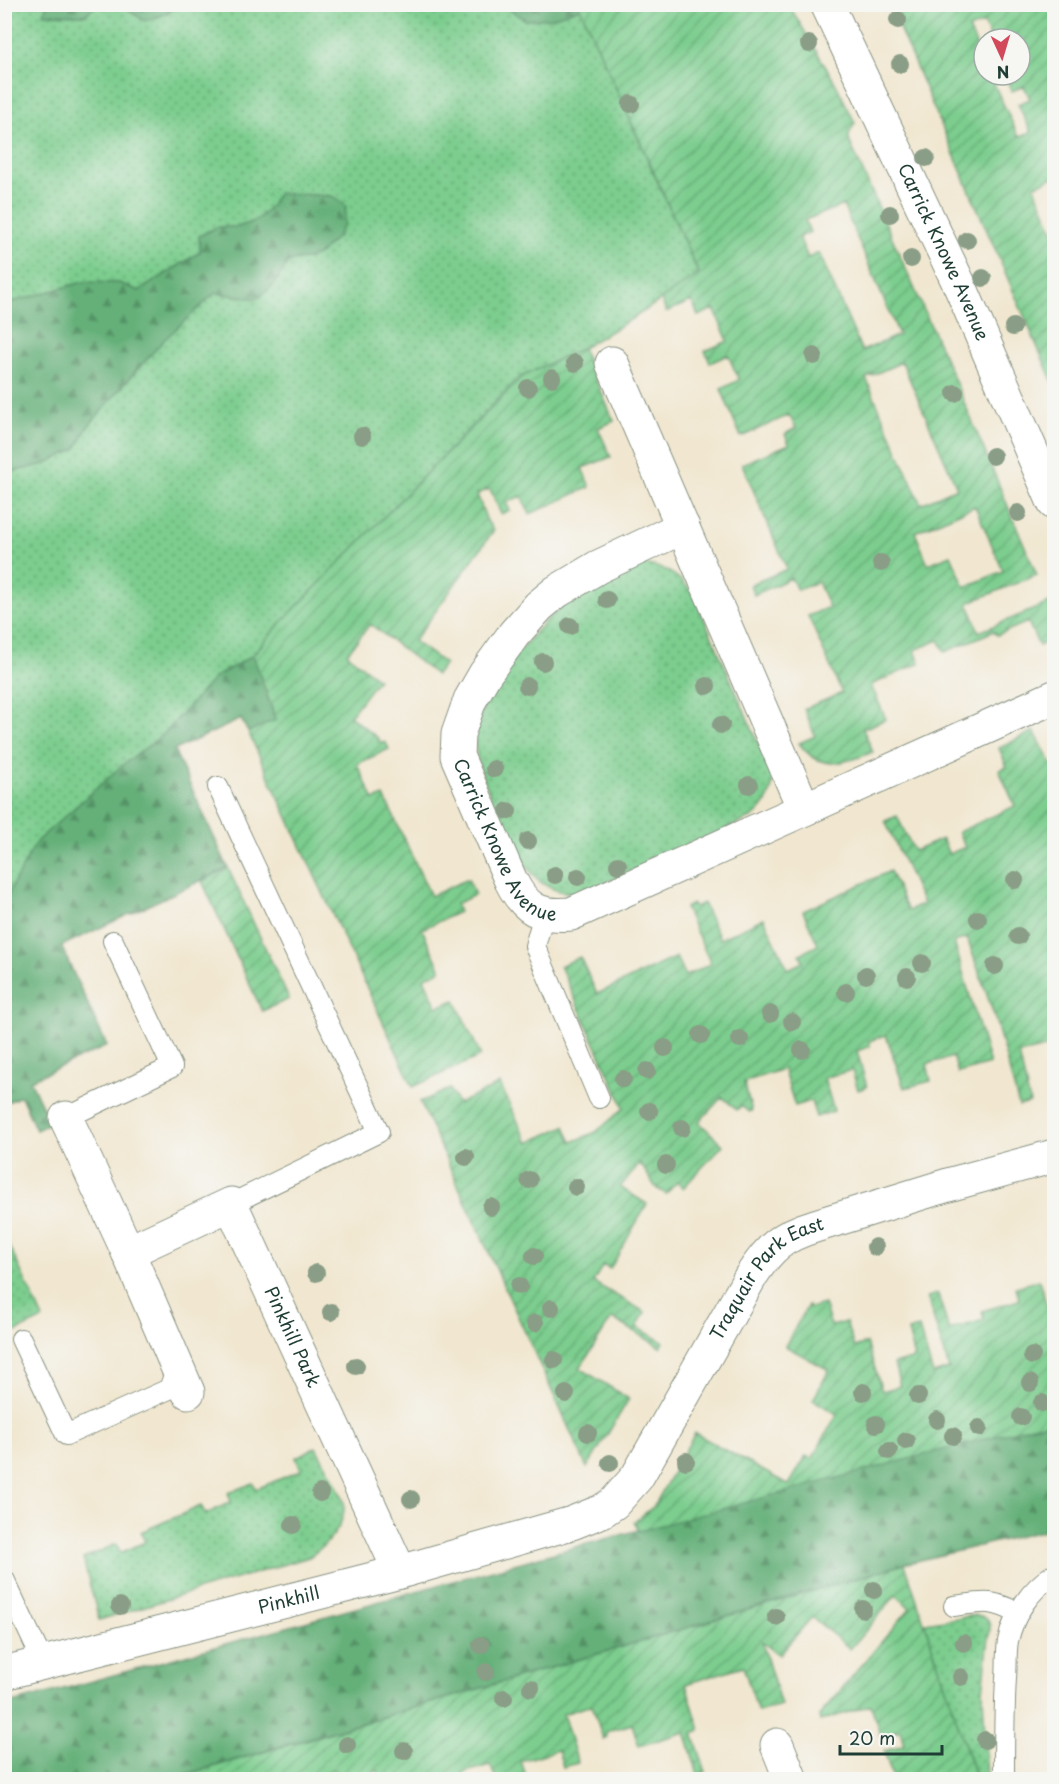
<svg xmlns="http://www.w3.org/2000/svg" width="1059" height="1784" font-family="'Playpen Sans',sans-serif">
<defs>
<pattern id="grass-dots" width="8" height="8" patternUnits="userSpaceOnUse" patternTransform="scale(1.5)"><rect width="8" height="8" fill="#7ccd8e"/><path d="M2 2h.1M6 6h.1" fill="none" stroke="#65a875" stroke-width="1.8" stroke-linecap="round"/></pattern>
<pattern id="forest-firs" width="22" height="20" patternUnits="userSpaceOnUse" patternTransform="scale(1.5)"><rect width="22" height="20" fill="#65b079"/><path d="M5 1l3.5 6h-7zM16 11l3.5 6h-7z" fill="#539064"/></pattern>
<pattern id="garden-furrows" width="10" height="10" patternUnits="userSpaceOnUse" patternTransform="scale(1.5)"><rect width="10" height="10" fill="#7ccd8e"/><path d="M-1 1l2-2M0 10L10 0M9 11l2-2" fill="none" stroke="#65a875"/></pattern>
</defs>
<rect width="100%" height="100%" fill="#f6f6f2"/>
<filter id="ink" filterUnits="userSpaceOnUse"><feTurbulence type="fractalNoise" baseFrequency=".0167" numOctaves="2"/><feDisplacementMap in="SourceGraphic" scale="12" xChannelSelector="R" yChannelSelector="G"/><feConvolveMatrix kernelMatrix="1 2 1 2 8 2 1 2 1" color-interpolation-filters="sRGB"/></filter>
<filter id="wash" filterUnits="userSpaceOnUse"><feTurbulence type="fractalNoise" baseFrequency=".008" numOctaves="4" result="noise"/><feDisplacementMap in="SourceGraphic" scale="24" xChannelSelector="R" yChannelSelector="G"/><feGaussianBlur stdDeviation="1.35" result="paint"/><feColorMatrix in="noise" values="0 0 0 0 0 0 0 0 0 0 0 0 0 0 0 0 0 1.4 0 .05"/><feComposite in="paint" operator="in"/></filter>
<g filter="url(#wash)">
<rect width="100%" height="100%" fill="#f1e7d0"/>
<path fill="url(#grass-dots)" stroke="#4e8561" stroke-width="1.5" d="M5 5H579L699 275 635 317 582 348 519 378 276 628 253 654 276 721 248 732 241 719 174 750 228 868 61 946 107 1046 30 1080 50 1123 36 1130 21 1096 5 1103Z
M636 564C662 565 678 573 694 595L773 777C772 795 766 806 753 817L583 893C545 895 535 879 515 850 504 835 499 817 492 800 484 779 472 754 476 730 481 696 539 620 568 602 590 588 614 576 636 564Z
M4 1234 43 1319 5 1337H4Z
M316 1447C322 1459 343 1493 344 1503 346 1527 326 1546 309 1557L99 1620 83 1559 116 1544 120 1553 145 1542 141 1532 201 1506 206 1514 231 1502 228 1493 253 1483 256 1489 301 1470 296 1457Z
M977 1615C986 1617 989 1619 990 1628L983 1692 987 1779H976L924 1623Z"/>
<path fill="url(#forest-firs)" stroke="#427656" stroke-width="1.5" d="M47 5V4L96 5 85 15 44 14Z
M120 5H180L163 15 145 21Z
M579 5 580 8 552 18 526 20 502 5Z
M278 193 332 196 346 206 344 223 338 236 319 254 308 259 295 260 287 264 273 286 256 299 215 293 165 339 126 382 87 428 76 449 45 464 12 472 5 471V304L83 282 119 283 139 291 200 252 199 236 217 227H238L257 220 271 206Z
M253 655 276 721 248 732 241 719 174 750 228 868 61 946 107 1046 30 1080 50 1123 36 1130 21 1096 5 1103V899L37 841 125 763 163 735 215 677Z
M1054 1422V1528L904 1564 170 1779 5 1780V1705L579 1546 1032 1426Z"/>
<path fill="url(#garden-furrows)" stroke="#4e8561" stroke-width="1.5" fill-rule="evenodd" d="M929 4 1054 5V177L1034 186 1054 232V385L889 5ZM984 23 991 39H1020V75H984V55H981L969 29ZM1006 78 1012 91 1024 86 1030 99 1018 104 1031 132 1019 137 994 84Z
M579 5H789L836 84 855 123 849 134V140L953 376 1037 575 968 603 979 632 1049 603 1054 616V639L1039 646 1028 622 997 635 994 631 945 652 939 640 915 650 920 663 871 685 886 719 863 729 873 752C844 763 820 773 799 743L815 736 804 709 842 693 808 616 829 607 818 582 797 590 791 578 754 595 750 585 787 569 742 464 789 444 785 434 796 428 789 415 741 437 721 389 739 380 728 355 710 363 705 351 728 341 714 309 698 316 692 301 666 312 661 299 699 274ZM843 205 899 335 862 351 819 253 808 258 799 237 810 232 805 220ZM902 362 957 488 921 504 866 378ZM975 506 1003 571 965 587 951 555 928 564 915 532Z
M582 348 614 421 598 428 611 457 582 468 590 487 530 514 521 496 506 503 510 510 501 514 490 489 477 494 487 521 494 530 414 641 445 664 436 675 370 624 347 654 378 679 350 716 379 739 378 741 386 743 389 749 357 764 374 800 384 796 431 896 468 879 475 895 456 904 459 912 422 929 441 970 424 978 437 1007 455 1000 481 1056 413 1087 248 732 276 720 253 655 276 628 519 378Z
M1034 731 1054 768V1028L1051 1029 1054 1046 1019 1054 1030 1103 1019 1106 994 1015 967 938 954 942 990 1064 958 1073 953 1057 927 1064 931 1081 904 1088 886 1035 869 1041 870 1046 857 1051 867 1087 858 1090 852 1070 824 1078 834 1111 816 1117 811 1101 795 1106 783 1069 744 1082 752 1111 749 1112 741 1106 737 1110 722 1097 699 1122 723 1145 683 1188 677 1182 666 1194 656 1188 640 1163 620 1187 647 1204 610 1269 603 1265 593 1282 645 1312 637 1327 663 1342 660 1347 612 1318 580 1368 629 1399 587 1468 420 1102 450 1089 458 1104 500 1084 528 1143 565 1126 572 1142 596 1132 624 1108 560 966 580 957 597 994 676 957 685 976 711 964 685 908 693 904 695 907 703 903 720 939 764 918 788 969 803 962 800 954 818 945 803 911 890 871 908 911 923 904 885 821 897 816 914 851 942 839 949 854 965 847 958 832 1015 806 999 770 1007 767 999 748Z
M228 868 289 999 262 1011 202 881Z
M1039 1280 1051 1319 1054 1318V1422L1032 1426 639 1531 634 1522 654 1506 695 1433 789 1485 806 1456 812 1459 837 1414 813 1400 829 1370 785 1346 808 1305 810 1308 824 1304 831 1326 846 1322 854 1347 867 1343 882 1391 900 1386 894 1364 915 1358 908 1331 919 1328 933 1374 949 1369 927 1297 938 1294 949 1330 984 1320 982 1311 1019 1300 1016 1287Z
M905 1564 976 1779H893L884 1751 904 1745 900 1730 880 1735 871 1705 820 1721 819 1716 910 1608 896 1595 850 1649 812 1617 779 1655 762 1642 781 1705 758 1712 743 1666 686 1684 700 1730 693 1733 706 1772 698 1775 685 1732 639 1746 632 1724 606 1732 607 1737 603 1739 592 1705 563 1714 578 1763 563 1767 558 1750 521 1761 527 1778 496 1779 490 1765 463 1773 465 1780 381 1779 378 1771 368 1774 369 1779H338L335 1770 304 1779H172Z"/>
</g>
<g filter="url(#ink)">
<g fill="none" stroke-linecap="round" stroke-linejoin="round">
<g stroke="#889282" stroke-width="22">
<path id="service" d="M218 787 379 1132 231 1204
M544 914 535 946 599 1098
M66 1118 172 1067 113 941
M21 1339 66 1435 169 1389 177 1367
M4 1579 43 1662
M954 1606C985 1602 990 1599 1018 1613
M1004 1780C1004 1745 1004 1712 1006 1678 1007 1666 1006 1652 1008 1641 1014 1613 1031 1589 1054 1574"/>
</g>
<g stroke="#889282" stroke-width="35">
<g id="minor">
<path id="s1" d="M827 4 960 286 1054 503"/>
<path d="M612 363 804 809"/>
<path id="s2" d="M683 527 598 567 556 592 539 606 514 634 485 674 470 700 458 734 457 756 511 881C525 909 539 917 571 914L1054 697"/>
<path d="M66 1118 128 1252 188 1392"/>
<path id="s3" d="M128 1252 231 1204 400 1572"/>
<path id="s4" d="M4 1673 400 1572 572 1523 602 1511 614 1503 637 1477 751 1276C770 1247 782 1236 815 1226L948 1185 1054 1156"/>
<path d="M777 1745 791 1780"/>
</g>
</g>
<use href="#service" stroke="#fff" stroke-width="20"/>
<use href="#minor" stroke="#fff" stroke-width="33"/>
</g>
<g fill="#8a9d86">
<circle cx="898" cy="20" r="9"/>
<circle cx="809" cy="44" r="9"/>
<circle cx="900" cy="64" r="9"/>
<circle cx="631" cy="104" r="9"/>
<circle cx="926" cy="158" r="9"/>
<circle cx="890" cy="214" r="9"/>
<circle cx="967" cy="240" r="9"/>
<circle cx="911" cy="259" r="9"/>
<circle cx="983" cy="278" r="9"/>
<circle cx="1013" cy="327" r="9"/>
<circle cx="814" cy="356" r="9"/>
<circle cx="575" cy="363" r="9"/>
<circle cx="552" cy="378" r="9"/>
<circle cx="528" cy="388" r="9"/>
<circle cx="955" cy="393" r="9"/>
<circle cx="362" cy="436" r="9"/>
<circle cx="993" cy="456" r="9"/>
<circle cx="1018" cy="513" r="9"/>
<circle cx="881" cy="563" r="9"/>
<circle cx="607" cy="600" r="9"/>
<circle cx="570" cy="626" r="9"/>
<circle cx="543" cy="662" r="9"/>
<circle cx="527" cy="686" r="9"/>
<circle cx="707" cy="686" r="9"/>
<circle cx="721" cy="725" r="9"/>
<circle cx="494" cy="769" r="9"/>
<circle cx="749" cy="785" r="9"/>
<circle cx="508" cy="811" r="9"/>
<circle cx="528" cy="841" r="9"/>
<circle cx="618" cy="865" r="9"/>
<circle cx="555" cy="875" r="9"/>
<circle cx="578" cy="877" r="9"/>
<circle cx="1015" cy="880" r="9"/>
<circle cx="978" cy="919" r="9"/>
<circle cx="1018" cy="936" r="9"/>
<circle cx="922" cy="963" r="9"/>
<circle cx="995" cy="966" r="9"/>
<circle cx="866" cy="975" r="9"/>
<circle cx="907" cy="977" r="9"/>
<circle cx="846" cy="992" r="9"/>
<circle cx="770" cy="1014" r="9"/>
<circle cx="792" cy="1022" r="9"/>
<circle cx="701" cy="1035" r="9"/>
<circle cx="740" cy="1039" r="9"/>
<circle cx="665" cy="1048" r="9"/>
<circle cx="802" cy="1050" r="9"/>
<circle cx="647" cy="1071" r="9"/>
<circle cx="623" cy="1079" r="9"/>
<circle cx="649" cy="1111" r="9"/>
<circle cx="682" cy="1128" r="9"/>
<circle cx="466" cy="1157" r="9"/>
<circle cx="666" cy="1165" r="9"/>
<circle cx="529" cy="1180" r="9"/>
<circle cx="576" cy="1187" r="9"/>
<circle cx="491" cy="1207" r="9"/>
<circle cx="875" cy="1247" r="9"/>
<circle cx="534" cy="1256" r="9"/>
<circle cx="316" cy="1273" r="9"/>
<circle cx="519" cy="1286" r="9"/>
<circle cx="551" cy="1308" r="9"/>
<circle cx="331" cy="1312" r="9"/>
<circle cx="535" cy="1323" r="9"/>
<circle cx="1032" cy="1356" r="9"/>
<circle cx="554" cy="1360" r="9"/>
<circle cx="356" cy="1366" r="9"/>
<circle cx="1030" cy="1383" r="9"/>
<circle cx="863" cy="1392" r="9"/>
<circle cx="566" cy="1394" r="9"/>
<circle cx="918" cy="1396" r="9"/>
<circle cx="1042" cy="1403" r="9"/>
<circle cx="1021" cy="1417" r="9"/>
<circle cx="937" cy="1420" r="9"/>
<circle cx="876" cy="1424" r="9"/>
<circle cx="979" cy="1428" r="9"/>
<circle cx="588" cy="1433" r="9"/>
<circle cx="953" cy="1436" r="9"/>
<circle cx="906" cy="1441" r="9"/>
<circle cx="889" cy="1451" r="9"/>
<circle cx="686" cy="1461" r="9"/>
<circle cx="610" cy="1463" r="9"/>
<circle cx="320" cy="1493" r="9"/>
<circle cx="411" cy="1499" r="9"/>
<circle cx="293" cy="1525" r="9"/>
<circle cx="874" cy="1590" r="9"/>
<circle cx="120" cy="1606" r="9"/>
<circle cx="863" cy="1609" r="9"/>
<circle cx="776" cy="1617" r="9"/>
<circle cx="964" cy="1643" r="9"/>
<circle cx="481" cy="1645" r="9"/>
<circle cx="486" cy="1672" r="9"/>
<circle cx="961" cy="1677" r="9"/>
<circle cx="531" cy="1688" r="9"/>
<circle cx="504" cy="1698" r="9"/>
<circle cx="985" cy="1740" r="9"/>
<circle cx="347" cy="1745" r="9"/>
<circle cx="404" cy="1751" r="9"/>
</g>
</g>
<g text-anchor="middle" stroke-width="6" stroke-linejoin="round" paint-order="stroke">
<g font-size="18" fill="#1f3d34" stroke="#f6f6f2">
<text dy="6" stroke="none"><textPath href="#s1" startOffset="274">Carrick Knowe Avenue</textPath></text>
<text dy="6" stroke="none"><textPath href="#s2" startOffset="440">Carrick Knowe Avenue</textPath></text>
<text dy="6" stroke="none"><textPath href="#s4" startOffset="910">Traquair Park East</textPath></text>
<text dy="6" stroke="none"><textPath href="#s3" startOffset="260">Pinkhill Park</textPath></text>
<text dy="6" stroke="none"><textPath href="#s4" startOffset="294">Pinkhill</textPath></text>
</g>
</g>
<rect width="1059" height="1784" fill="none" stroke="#f6f6f2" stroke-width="24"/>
<g transform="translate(1002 57) rotate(176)"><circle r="28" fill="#f6f6f2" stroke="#a0aca6" stroke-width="1.5"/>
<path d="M0-4.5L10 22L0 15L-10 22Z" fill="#d1495b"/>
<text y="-9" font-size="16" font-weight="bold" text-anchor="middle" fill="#1f3d34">N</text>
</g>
<path d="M840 1745v9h102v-9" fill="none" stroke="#1f3d34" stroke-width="3"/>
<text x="849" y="1745" font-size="18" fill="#1f3d34" stroke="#f6f6f2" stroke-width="4.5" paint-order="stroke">20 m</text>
</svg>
